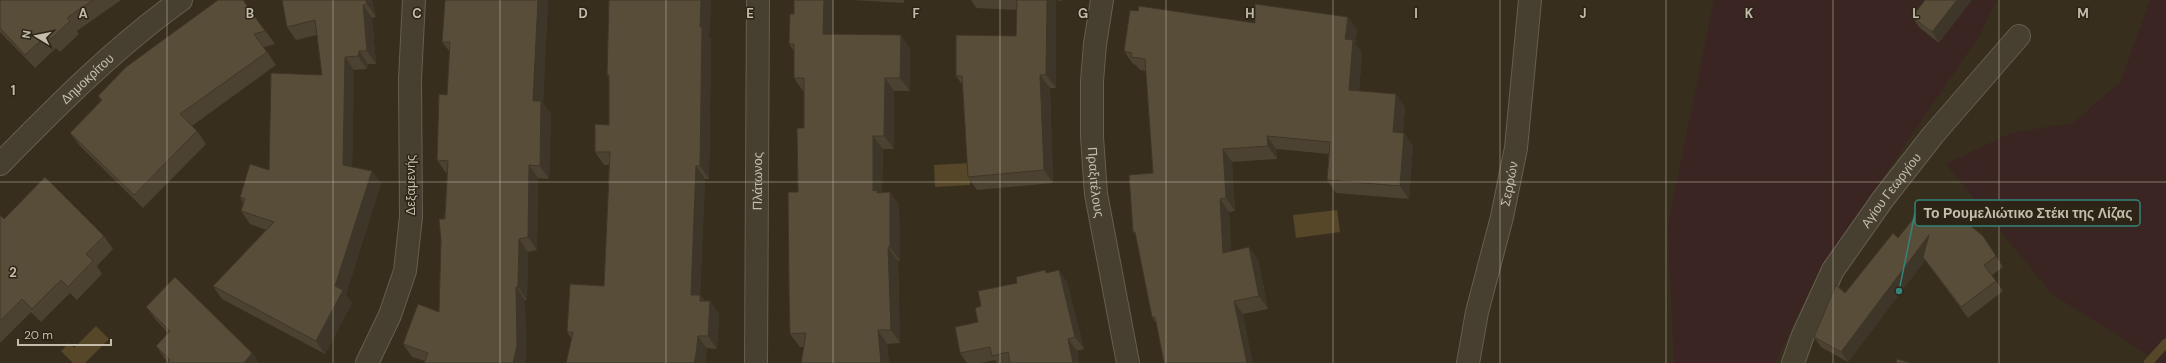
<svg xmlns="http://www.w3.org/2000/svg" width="2166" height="363" font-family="'DM Sans',sans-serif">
<rect width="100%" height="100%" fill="#372e1e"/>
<path fill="#3a2522" d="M1714 0H1997L1979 36 1818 273 1775 363H1674L1668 225Z
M2150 0H2166V363H2160L2051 293 1946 164 2011 133 2073 123 2121 81Z"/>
<path fill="#564729" d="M970 163V185L935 187 934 165Z
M1337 210 1340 232 1296 238 1293 215Z
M96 326 109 339 85 363H73L61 351 69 343 74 348Z"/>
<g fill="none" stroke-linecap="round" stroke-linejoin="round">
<path stroke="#564729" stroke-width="9" d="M2148 363 2166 343"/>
<g stroke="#665e4f" stroke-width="24">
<g id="minor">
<path id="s1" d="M1102 0 1095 44 1092 81V137L1096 194 1128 363"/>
<path id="s2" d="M0 164C57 106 114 48 181 0"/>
<path d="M367 363 390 315 405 271 411 217 410 79 414 0"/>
<path id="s3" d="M756 363 758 0"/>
<path id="s4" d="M1468 363 1477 312 1502 217 1516 148 1530 0"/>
<path id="s5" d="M1793 363 1803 335 1833 270 1883 199 1933 135 2019 36"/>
</g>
</g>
<use href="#minor" stroke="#474031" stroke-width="22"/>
</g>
<path fill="#4c4231" d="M0 0H121L77 31 79 34 60 52 56 48 35 68 0 32Z
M243 0 275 44 264 47 276 65 192 126 197 131 206 144 143 208 80 146 70 133 101 101 98 96Z
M372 0 376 17 372 18 376 64H368L367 69 354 70 352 167 372 171 381 184 346 294 352 303 325 354 222 299 213 286 266 230 250 224 241 211 243 203 240 197 269 170 322 75 317 35 296 40 287 27Z
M548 0 543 103 551 114 549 179 538 178 537 250 528 252 527 300H525L526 359 425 361 412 357 403 344 439 312 447 173H446L437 160 447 95 450 52 442 42Z
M603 0H711L709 37 711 40 709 179H705L700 295 705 301H710L719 314 717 349 571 338 567 332 604 286 609 165H604L595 152 609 125V78L607 75 609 0Z
M833 0V34L910 48V91H894V149H883L882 192H890L899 205 900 261H898L900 343 887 344 889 363H801L804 347H800L790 334 798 192 804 128V91H803L794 78V51L789 44 794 14Z
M852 0H904V3Z
M971 0H1062V1L1056 0V88H1050L1053 183 977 190 968 177 963 86 956 76 1016 36 1017 10 976 8Z
M1925 0 1939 43 1919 27 1912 17Z
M1348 17 1357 30 1355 44 1362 53 1359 91 1396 94 1405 107 1403 133H1404L1413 146 1409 199 1336 193 1327 180 1329 154 1276 149 1277 159 1232 162 1235 211 1229 212 1231 251 1249 247 1258 260 1268 309 1243 314 1157 325 1152 317 1136 236 1133 232 1153 173 1146 71 1140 70 1136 65 1133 64 1124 51 1255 23Z
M1937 207 1983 236 2003 267 1992 275 2003 291 1968 318 1925 260 1848 362 1821 347 1814 337 1898 238Z
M0 215 4 219 104 236 113 249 97 266 102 274 77 300 70 293 41 322 31 312 0 343Z
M1045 270 1047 273 1067 282 1084 349 1077 351 1079 363H997L995 360 981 363H967L960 353 978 322 981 306 1017 283Z
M146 307 252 353 259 363H167L168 362 165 359 156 346 168 333 156 320Z"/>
<path fill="#3e3628" d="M366 0H372L376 17 367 4Z
M538 0H548L543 103 551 114 549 179 540 166 533 101Z
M701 0H711L709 37 711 40 709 179 700 166V27Z
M824 0H833V47L823 34Z
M1047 0H1056V88L1046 75Z
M1957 0H1972L1939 43 1932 32Z
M363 5 372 18 376 64 367 51Z
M1348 17 1357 30 1355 44 1362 53 1358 103 1349 90 1345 39Z
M901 35 910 48V91L900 78Z
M359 51 368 64 367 69 358 56Z
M345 57 354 70 352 178 343 165Z
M1040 75 1050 88 1053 183 1044 170Z
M885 78 894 91V149L884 136Z
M1396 94 1405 107 1402 145 1393 132Z
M1404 133 1413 146 1409 199 1400 186Z
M873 136 883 149 882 197 873 191Z
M1267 136 1276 149 1277 159 1268 146Z
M1223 149 1232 162 1235 211 1226 198Z
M529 165 538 178 537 250 528 237Z
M696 166 705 179 700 295 709 308 710 301 719 314 717 349 708 336 691 295Z
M372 171 381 184 346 294 352 303 325 354 316 341 335 286Z
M890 192 899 205 900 261 890 247Z
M1220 199 1229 212 1232 266 1223 253Z
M1929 235 1936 245 1848 362 1841 352Z
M519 239 528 252 527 300 518 287Z
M888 247 898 261 900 343 891 330Z
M1249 247 1258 260 1268 309 1259 296Z
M1059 270 1067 282 1084 349 1075 337Z
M516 287 525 300 526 359 525 363H513Z
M1234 301 1243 314 1253 363H1247Z
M878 330 887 344 889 363H881Z
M698 336 707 349 706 363H694Z
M1068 339 1077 351 1079 363H1073Z
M252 353 259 363H244Z"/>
<path fill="#584d39" stroke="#3e3628" d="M0 0H93L67 18 70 21 51 39 47 35 25 55 0 28Z
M218 0H243L265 31 254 34 267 52 180 114 197 131 134 195 70 133 102 100 98 96 126 67Z
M282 0H366L367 4 363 5 367 51H359L358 56 345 57 343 165 372 171 335 286 343 290 316 341 213 286 274 222 241 211 245 199 240 197 250 164 269 170 271 73 322 75 315 20 287 27Z
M445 0H538L533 101H541L540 166 529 165 528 237 519 239 518 287H516L517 346 513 363H424L428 353 403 344 418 304 439 312 441 240 439 219H445L448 161 437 160 439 94 447 95 450 42H442Z
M609 0H701L700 27H702L700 166H696L691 295H700V301H710L708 336H698L696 354 694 363H566L573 332H567L570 284 604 286 610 152H595V124L609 125V75H607Z
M794 0H824L823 34 901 35 900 78H885L884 136H873V191L877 190V193L890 192V247H888L891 330H878L881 363H801L806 333 790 334 789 290 788 192H798L797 128H804V78H794V44H789L790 14H794Z
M1017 0H1047L1046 75H1040L1044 170 968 177 962 76H956V35L1016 36Z
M1925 0H1957L1932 32 1912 17Z
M1255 4 1348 17 1345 39 1353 40 1349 90 1396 94 1393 132 1404 133 1400 186 1327 180 1330 142 1267 136 1268 146 1223 149 1226 198 1220 199 1223 253 1249 247 1259 296 1234 301 1247 363H1164L1155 317H1152L1135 232H1133L1129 175 1153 173 1145 59 1131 57 1132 53 1124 51 1130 10 1138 11 1139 6 1255 23Z
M45 177 104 236 86 254 93 261 68 287 61 280 32 309 22 299 0 321V215L4 219Z
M1928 200 1937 207 1939 200 1983 236 1996 256 1984 265 1996 281 1961 307 1923 257 1929 235 1841 352 1814 337 1836 285 1845 293 1893 233 1898 238Z
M1045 270 1046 273 1059 270 1075 337 1068 339 1073 363H1010L1008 352 992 356 990 347 960 353 955 327 978 322 975 308 981 306 978 291 1017 283 1016 277Z
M175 277 252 353 244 363H167L170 360 156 346 170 331 146 307Z
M1897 359 1911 363H1896Z"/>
<path fill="none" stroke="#c5bdab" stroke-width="1" stroke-opacity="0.55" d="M167 0V363M333 0V363M500 0V363M666 0V363M833 0V363M1000 0V363M1166 0V363M1333 0V363M1500 0V363M1666 0V363M1833 0V363M1999 0V363M0 182H2166"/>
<g text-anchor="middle" stroke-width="3" stroke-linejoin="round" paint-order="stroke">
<g font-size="13" fill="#c5bdab" stroke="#2c2517">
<text dy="5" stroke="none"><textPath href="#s2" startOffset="122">Δημοκρίτου</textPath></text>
<text dy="5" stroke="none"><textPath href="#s3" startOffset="182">Πλάτωνος</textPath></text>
<text dy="5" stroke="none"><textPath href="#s1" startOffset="183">Πραξιτέλους</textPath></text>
<text dy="5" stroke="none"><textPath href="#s4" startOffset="184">Σερρών</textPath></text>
<text transform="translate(410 185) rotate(-90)" y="5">Δεξαμενής</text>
<text dy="5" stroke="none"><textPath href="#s5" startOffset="200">Αγίου Γεωργίου</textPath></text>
</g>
</g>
<g font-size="13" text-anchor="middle" font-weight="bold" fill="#c5bdab" stroke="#2c2517" stroke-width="3" stroke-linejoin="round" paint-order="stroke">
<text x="83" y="18">A</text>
<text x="250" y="18">B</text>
<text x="417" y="18">C</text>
<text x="583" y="18">D</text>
<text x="750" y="18">E</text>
<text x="916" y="18">F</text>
<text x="1083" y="18">G</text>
<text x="1250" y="18">H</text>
<text x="1416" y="18">I</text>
<text x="1583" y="18">J</text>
<text x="1749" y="18">K</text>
<text x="1916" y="18">L</text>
<text x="2083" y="18">M</text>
<text x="13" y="95">1</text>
<text x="13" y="277">2</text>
</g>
<path fill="none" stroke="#33847a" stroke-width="1.5" d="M1899 291L1915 213"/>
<circle fill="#33847a" stroke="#2c2517" stroke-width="1.5" cx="1899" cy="291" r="4"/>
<rect fill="#2c2517" stroke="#33847a" stroke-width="1.5" x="1915" y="200" width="225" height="26" rx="4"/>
<g font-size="14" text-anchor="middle" font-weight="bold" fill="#c5bdab">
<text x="2028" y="218">Το Ρουμελιώτικο Στέκι της Λίζας</text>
</g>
<g transform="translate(36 36) rotate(280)" stroke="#2c2517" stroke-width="3" paint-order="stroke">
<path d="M0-3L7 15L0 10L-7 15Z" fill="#c5bdab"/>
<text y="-6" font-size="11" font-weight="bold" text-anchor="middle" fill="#c5bdab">N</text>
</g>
<path d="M18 339v6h93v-6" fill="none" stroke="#c5bdab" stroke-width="2"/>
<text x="24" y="339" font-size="12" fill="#c5bdab" stroke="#2c2517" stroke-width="3" paint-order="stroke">20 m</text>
</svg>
